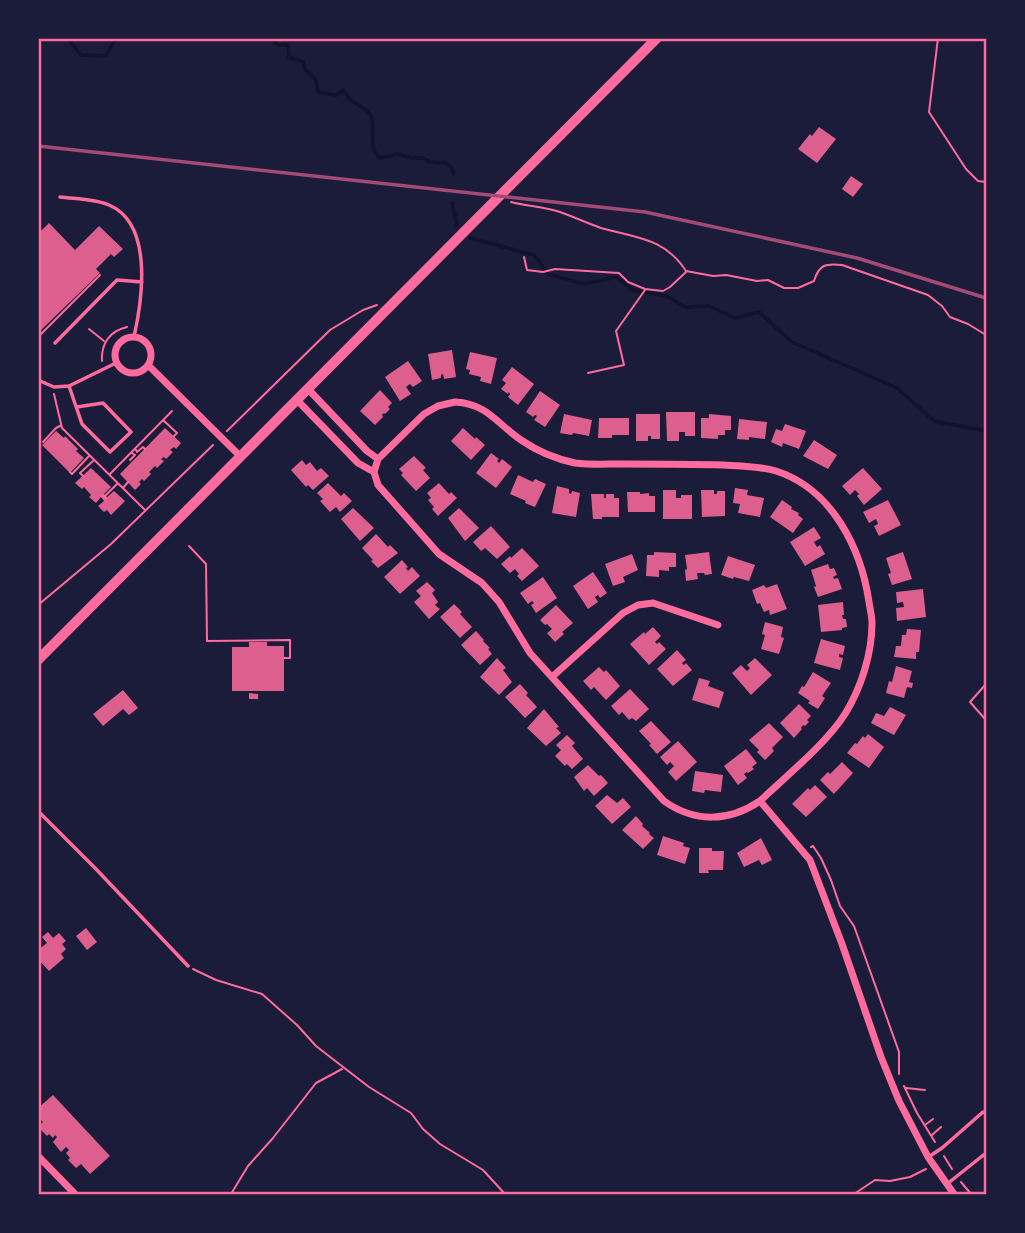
<svg xmlns="http://www.w3.org/2000/svg" width="1025" height="1233" font-family="Quicksand,sans-serif">
<rect width="100%" height="100%" fill="#1b1b3a"/>
<g fill="none" stroke-linecap="round" stroke-linejoin="round">
<path stroke="#12122b" stroke-width="3.5" d="M67 38 81 55 106 56 116 38
M271 38 278 45H288L289 57 303 62 305 69 316 80 318 92 336 95 343 90C345 93 347 96 350 99 356 106 367 107 371 116 376 128 367 148 380 158L398 154 411 158H423L430 162 445 163 451 167 454 174
M38 44 45 38
M452 203 457 225
M470 238 534 255 548 274 584 284 616 277 633 290 666 296 686 307 709 306 735 318 759 312 792 342 897 388 934 421 986 431"/>
</g>
<path fill="#dd5f8e" d="M819 127 836 139 817 163 798 149 810 134 812 136Z
M851 176 863 184 853 197 842 189Z
M49 223 75 250 99 226 123 249 114 257 111 254 96 269 100 273 38 333V228L41 231Z
M452 350 456 377 444 379 443 374 441 375V378L432 380 428 354Z
M470 352 497 358 491 384 480 381 481 377 469 374 470 370 466 369Z
M408 361 422 381 413 387 410 384 406 387 411 394 400 401 385 377Z
M512 367 534 384 518 405 508 397 510 394 509 392 508 394 501 389 506 383 502 380Z
M380 390 392 403 388 407 390 409 385 414 384 413 382 415 383 417 375 425 360 411Z
M540 391 560 405 545 427 534 420 537 416 535 415 533 417 526 412Z
M666 412H695V436H685V432H679V441H667Z
M564 414 592 420 589 436 573 433 572 435 560 433Z
M636 414H660V439H651V436H648V441H636Z
M709 414 731 416V430H725V435H718V439L701 438V418H709Z
M599 418H629V435H612V438H598Z
M739 419 767 422 765 439 749 437V440L737 439Z
M785 424 806 431 799 449 783 443 782 447 771 442 776 429 782 431Z
M165 428 181 443 176 449 174 447 170 450 173 452 166 459 164 457 161 459 164 461 157 468 155 466 149 472 151 474 144 481 142 479 139 482 141 484 135 490 120 474Z
M463 428 475 439 476 437 485 445 471 460 451 441Z
M56 431 64 438 65 436 78 449 76 451 84 458 70 473 42 445Z
M814 440 837 455 828 469 803 456Z
M491 453 499 459 497 461 499 463 502 459 512 467 496 488 476 473Z
M414 456 426 468 423 470 430 478 416 491 401 475 403 473 399 469Z
M302 460 306 465 310 462 317 471 321 468 329 476 313 490 308 485 306 487 291 470Z
M91 468 111 487 104 494 107 497 114 491 125 501 111 515 107 510 104 512 98 506 104 501 101 497 96 503 89 497 91 495 84 487 82 489 75 483Z
M863 468 882 489 864 505 857 496 859 494 855 490 850 495 842 486Z
M518 475 533 482 535 479 546 484 535 507 525 503 526 501 510 494Z
M328 483 341 496 344 493 352 501 340 512 336 507 330 512 320 501 323 499 317 493Z
M439 483 449 494 451 492 457 498 438 516 432 509 434 507 428 500 431 498 427 493Z
M557 486 569 489V493L571 494 572 491 580 493 576 517 552 513Z
M735 488 748 490 747 495 764 498 760 517 738 513 740 504 733 503Z
M663 490H676V498H681V495H692V519H663Z
M701 490H714V494H717V491H725V516L702 517Z
M627 492H640V494L649 493V496H655V512H628Z
M591 494H604V498H606V494H614V498H619V517H602V519H593Z
M782 500 792 507 791 509 799 513 798 515 803 519 793 533 770 517Z
M888 500 901 525 879 536 874 526 878 524 876 519 869 523 863 512Z
M353 508 374 528 360 541 341 519Z
M459 508 479 528 465 541 448 518Z
M491 526 510 547 497 559 485 548 481 551 473 542Z
M814 527 821 538 814 542 817 547 820 545 825 554 805 566 790 542Z
M376 534 388 547 390 545 398 553 378 568 371 561 373 560 362 548Z
M522 548 539 566 522 581 517 576 519 574 515 569 510 573 501 564 510 556 511 558Z
M654 552 676 553V567H669V571L659 570V577L646 576 647 555H654Z
M709 552 712 574 705 575 704 573H697L698 579 686 581 685 570 687 569 685 555Z
M903 552 912 579 892 585 888 574 891 573 886 558Z
M632 554 638 570 623 577 625 582 613 586 605 564Z
M728 556 755 565 749 581 734 577 733 579 721 575Z
M402 560 408 567 406 568 408 571 412 567 420 576 400 594 384 577Z
M828 564 830 569 834 568 837 575 833 577 834 579 838 578 842 589 818 597 814 587 816 586 811 570Z
M593 572 607 593 600 598 598 595 595 597 598 602 588 609 573 586Z
M543 577 557 598 536 613 531 605 534 603 532 601 528 604 520 593Z
M427 582 435 590 432 593 438 602 435 605 440 609 429 619 414 602 421 596 416 591Z
M777 584 787 609 770 615 769 610 764 612 760 603 757 604 752 590 764 585 766 588Z
M923 589 926 617 897 621 896 608 904 607 903 602 897 603 896 592Z
M843 602 844 615H842L843 619H846L847 627 842 628V630L821 632 818 605Z
M454 604 462 612 460 614 472 627 460 638 440 617Z
M556 605 573 623 562 632 564 634 555 642 547 633 552 629 547 624 545 625 540 620Z
M765 622 783 627 781 637 784 638 779 654 761 649 765 635 762 634Z
M653 627 661 636 655 642 657 644 659 642 666 649 649 665 630 644 644 632 645 634Z
M907 629 921 630 919 652H916V659L894 657 896 646H901L902 635H906Z
M476 631 484 640 483 641 490 648 488 649 492 654 480 665 461 645Z
M821 639 845 646 843 655 839 654V657L843 658 840 670 814 663Z
M249 642H267V646H284V691H232V647H249Z
M677 650 686 660 682 663 684 665 686 663 692 670 673 686 657 669Z
M497 658 506 668 503 670 512 682 499 695 480 677Z
M755 658 772 675 751 695 732 673 741 665 747 671 750 668 747 665Z
M896 666 912 671 909 682 913 683 912 688 907 687 904 698 886 693 889 681 892 682Z
M599 667 604 672 606 670 620 686 606 700 594 687 591 690 583 681Z
M813 672 831 683 822 696 825 698 818 709 808 703 810 701 798 693 802 686 804 687Z
M699 678 710 681 708 686 724 692 719 708 692 700Z
M520 684 528 693 526 695 537 707 525 718 505 697Z
M630 689 649 709 636 721 632 718 629 720 622 712 619 715 611 706Z
M123 690 138 708 129 715 123 709 103 726 93 714Z
M249 693 258 694V699H249Z
M799 704 811 716 807 720 809 722 805 726 803 725 801 728 802 729 794 738 780 723Z
M890 707 906 715 894 735 871 723 876 713 884 716Z
M544 709 559 727 556 728 561 733 546 746 527 728Z
M651 721 671 742 657 754 649 745 651 744 639 731Z
M769 723 783 737 772 748 774 751 765 760 757 752 759 750 749 740Z
M868 734 884 747 869 768 847 753 855 743 857 744 863 736 865 738Z
M567 735 575 743 572 746 583 759 572 769 567 764 565 766 555 756 561 750 556 745Z
M678 741 697 762 676 781 668 772 674 766 670 762 667 765 660 757Z
M746 749 757 763 752 767 754 769 748 773 747 772 744 774 747 778 738 785 724 766Z
M842 762 853 773 834 794 820 780 828 772 830 774Z
M588 765 599 776 601 775 608 783 594 796 587 788 584 791 574 777Z
M695 771 723 775 721 792 705 790 704 793 692 791Z
M815 785 827 797 806 817 792 804 808 788 810 790Z
M607 795 617 803 623 798 631 807 612 824 595 806Z
M636 816 643 824 642 826 650 833 649 834 654 838 643 849 622 830Z
M663 836 684 843 683 846 690 848 685 864 657 855Z
M761 838 772 860 762 865 759 860 744 867 737 853Z
M699 848H712V851H724L723 870H708L709 873H699Z
M86 928 97 942 87 950 76 936Z
M48 932 53 938 59 933 66 941 62 944 66 949 61 954 64 958 49 971 38 959V950L47 943 42 937Z
M53 1095 110 1156 90 1174 81 1164 76 1168 68 1160 70 1158 66 1153 69 1150 66 1147 61 1152 53 1142 57 1137 55 1135 53 1138 49 1134 47 1136 38 1127 43 1122 38 1117V1108Z"/>
<g fill="none" stroke-linecap="round" stroke-linejoin="round">
<path stroke="#ff6b9d" stroke-width="2" d="M938 38 929 112 966 169 978 181 986 182
M511 202C527 206 544 207 560 212 574 217 587 223 601 228 636 238 665 238 686 271L713 276 726 275 757 281 768 280 784 288H798L814 281C819 265 825 263 842 265L928 295 942 306 950 317 968 324 986 335
M524 257 527 270 543 272 555 269 619 273 628 282 645 289 663 291 670 287 686 272
M89 329 104 341
M39 336 100 275
M102 361C101 343 110 331 127 327
M588 373 624 365 616 331 645 290
M54 394 62 428 145 510
M163 420 177 433 174 436
M227 431 330 330 363 310 377 305
M43 442 56 428 60 426
M136 450 137 452 143 447 145 449
M130 460 135 455 132 453
M70 472 72 474 89 456
M110 474 172 411
M83 476 80 473 93 461
M123 488 128 482
M102 496 106 499
M104 497 117 484
M189 546 206 564 207 641 290 640V658H284
M38 605 111 544 213 445
M986 684 970 702 985 719 986 724
M811 847 813 846 821 858 831 880 840 906 854 926 899 1052V1074
M193 969 216 980 262 994 297 1025 316 1046 369 1087 411 1113 423 1129 440 1144 483 1170 505 1194
M904 1086 917 1113 935 1142
M906 1088 925 1090
M925 1125 933 1119
M932 1135 941 1127
M944 1156 952 1169
M961 1182 971 1194
M231 1194 248 1166 273 1138 316 1083 342 1069
M854 1194 875 1180 890 1181 910 1177 926 1169"/>
<path stroke="#ff6b9d" stroke-width="3.5" d="M60 197C76 199 95 199 109 205 154 224 142 301 134 337
M55 343 117 280 142 282
M38 380 54 387 69 386 116 363
M69 386 82 424 110 452 131 432 103 403 77 407
M38 811 95 868 188 966
M930 1156 942 1148 983 1112 986 1113
M947 1184 986 1153"/>
<path stroke="#ff6b9d" stroke-width="7" d="M115 355a18 18 0 1 1 36 0a18 18 0 1 1-36 0Z
M148 365 241 457
M308 389 367 451 378 459
M297 400 358 463 374 472
M455 402C488 404 496 423 521 440 537 451 556 459 575 463 590 465 607 464 622 464 656 464 690 464 723 465 741 466 759 466 776 471 832 489 861 548 869 602 870 609 872 617 872 623 872 654 861 688 845 714 826 744 786 776 760 801 729 822 695 823 664 801L530 653 499 602 482 583 439 554 378 485 374 472 378 459 424 414 438 406Z
M552 677 623 613 638 605 653 603 718 625
M760 801 810 860 842 944 881 1057 899 1101 928 1157 954 1194
M38 1156 75 1194"/>
<path stroke="#ff6b9d" stroke-width="10" d="M38 660 657 38"/>
<path stroke="#a44b75" stroke-width="3.5" d="M38 146 645 212 857 258 986 298"/>
</g>
<rect width="1025" height="1233" fill="none" stroke="#1b1b3a" stroke-width="80"/>
<rect x="40" y="40" width="945" height="1153" fill="none" stroke="#ff6b9d" stroke-width="2.5"/>
</svg>
